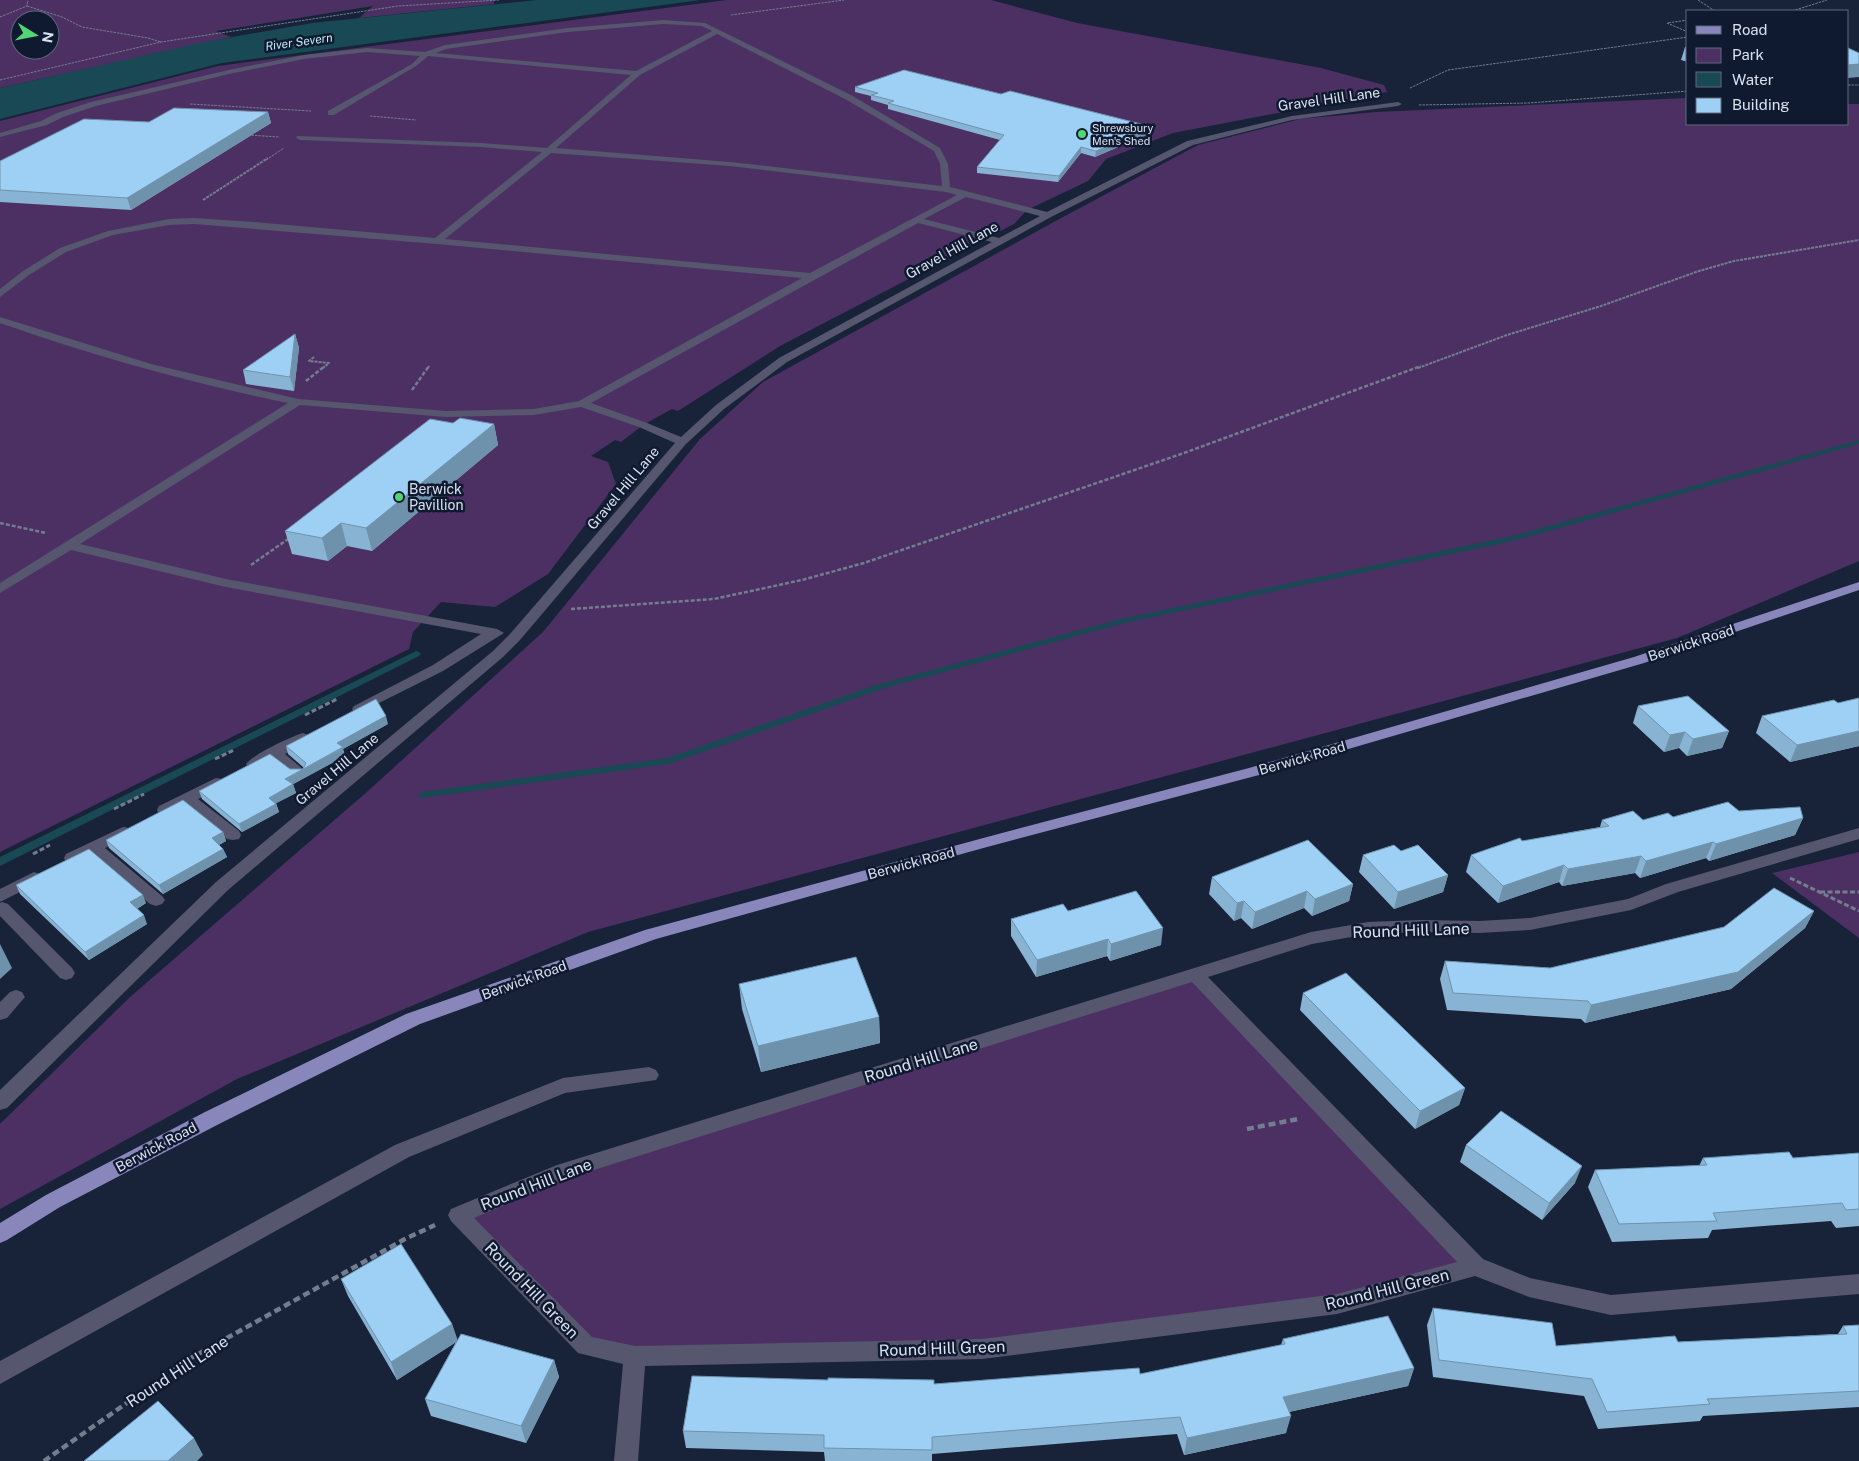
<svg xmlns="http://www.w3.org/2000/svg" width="1859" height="1461" font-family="'Public Sans',sans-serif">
<rect width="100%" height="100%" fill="#182339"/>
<path fill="#4d3063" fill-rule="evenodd" d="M0 0H494V4L359 18 373 6 216 31 231 37 0 88ZM20 20H50V50H20Z
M727 0H991L1077 23 1321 68 1384 85 1387 92 1173 133 1106 159 1088 181 1027 210 1014 224 780 346 678 411 672 409 643 425 621 442 615 440 591 456 608 462 616 484 548 574 495 607 441 602 413 632 409 649 0 852V121L218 66Z
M1688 98V124H1848V104H1859V561L1677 638 588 932 237 1079 0 1209V1124L129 998 368 791 543 632 700 439 763 382 1063 217 1198 145 1300 119 1376 112Z
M1859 852V938L1772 873 1777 872Z
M1195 974 1475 1266 1337 1304 982 1349 586 1346 458 1215 557 1173Z"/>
<path fill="#184955" d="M537 0H701L222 63 0 119V88L204 42 312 23Z"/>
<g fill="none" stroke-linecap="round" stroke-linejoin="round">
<path fill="#184955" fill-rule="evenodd" d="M1859 440V444L1513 541 1125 623 882 689 669 764 422 798 417 795 422 792 667 758 876 685 1121 619 1512 536Z
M416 651 419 652 421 654 419 656 0 866V857Z"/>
<path stroke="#737d90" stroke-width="1" stroke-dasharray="2.5 1" stroke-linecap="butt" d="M1698 0 1715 11
M27 6 62 17 82 27 148 38 161 42
M1792 11 1827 0
M731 15 844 0
M0 17 27 6 28 0
M1688 20 1667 23 1688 32
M0 80 161 42 398 6 499 0
M1848 85H1859
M1410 88 1448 70 1688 37
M190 104 311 111
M1419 105 1529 103 1688 91
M370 116 416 120
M248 135 279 137
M266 160 284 148"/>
<path stroke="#737d90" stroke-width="2" stroke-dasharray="3 1" stroke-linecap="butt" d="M203 200 268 158
M314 357 309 361 329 363 323 368
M428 368 429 366
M1418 368 1507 335 1601 306 1699 271 1734 261 1859 240"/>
<path stroke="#737d90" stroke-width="2.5" stroke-dasharray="4 2" stroke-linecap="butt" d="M306 381 325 366
M412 390 429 366
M0 523 46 533
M251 565 291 537
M571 609 714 599 802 580 864 563 1184 453 1421 366"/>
<path stroke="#737d90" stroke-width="3" stroke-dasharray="5 2.5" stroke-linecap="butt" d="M305 715 337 699
M215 759 234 750
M114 809 144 794
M33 854 50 845
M1790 878 1859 911
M1820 892H1859"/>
<path stroke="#737d90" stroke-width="4.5" stroke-dasharray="7 4" stroke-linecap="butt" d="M1247 1129 1298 1119
M44 1461 191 1358 405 1239 435 1225"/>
<path fill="#56566f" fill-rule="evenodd" d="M663 20 705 23 851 95 940 148 948 164 950 187 1047 212 1187 141 1292 116 1398 102 1402 104 1398 106 1292 120 1193 145 1051 217 787 362 724 409 686 444 520 640 503 657 228 890 7 1108 0 1110V1090L216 882 493 651 510 634 675 443 639 427 581 407 534 415 446 417 300 405 80 544 226 579 497 629 504 633 443 671 359 713 354 712 352 709 354 706 433 665 481 634 226 587 71 550 0 593V583L288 403C190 383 94 356 0 323V317L151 364 298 399 446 411 534 409 579 401 802 278 437 244 194 224 169 225 113 235 66 252 29 275 0 297V289L23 271 60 248 108 231 169 219 194 218 254 222 435 238 542 152 481 147 300 140 296 138 297 136 481 143 547 148 631 75 428 56 416 66 334 115H328V111L412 64 420 56 367 52 304 59 229 74 96 106 63 117 47 125 0 137V133L41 121 57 113 91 102 229 70 304 55 367 48 425 52 445 45 568 28ZM663 24 702 26 712 31 636 71 436 53 446 49 568 32ZM717 34 845 99 934 151 940 164 942 186 730 162 556 148 640 75ZM551 153 730 166 946 192 957 195 810 273 445 239ZM966 197 1040 216 999 238 924 219ZM918 223 992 242 779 358 716 405 681 437 647 423 591 403Z
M303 733 308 735 311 738 308 741 285 754 304 770 307 773 304 776H294L273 760 259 767H249L246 764C252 755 292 736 303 733Z
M216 778 222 779 224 783 222 787 198 799 239 831 241 835 239 839 233 840 227 839 186 805 165 815 159 814 157 810 159 806Z
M123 827 129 828 131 832 129 836 105 848 162 896 165 900 162 904 156 906 150 904 92 855 78 862 72 864 66 862 64 858 66 854Z
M1859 828V839L1678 892 1631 910 1530 930 1479 933 1420 932 1368 934 1312 944 1208 977 1483 1259 1530 1278 1611 1295 1859 1274V1294L1611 1315 1529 1297 1475 1276 1337 1314 982 1359 645 1366 638 1461H614L623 1364 578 1353 451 1221 448 1215 451 1209 557 1165 1311 932 1368 922 1420 920 1479 921 1530 918 1628 899 1666 884ZM1192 982 1457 1262 1337 1294 982 1339 635 1346 592 1337 474 1218 562 1180Z
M34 872 40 874 42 878 40 882 0 902V889Z
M2 902 8 904 72 968 75 973 72 978 66 980 60 978 0 916V903Z
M16 990 22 992 25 997 7 1018 0 1020V1002L10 992Z
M649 1067 656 1070 659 1075 656 1080 565 1093 409 1157 0 1384V1361L395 1145 563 1078Z"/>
<path fill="#8986bb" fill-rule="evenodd" d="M1859 582V590L1644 663 1259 775 987 847 656 939 420 1024 219 1124 60 1207 7 1240 0 1243V1223L46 1195 205 1112 406 1014 645 930 987 837 1249 768 1634 657Z"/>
</g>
<path fill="#88b3d3" d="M1688 46V62L1681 60 1685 47Z
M855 87 1153 132 1095 157 1081 153 1058 182 977 173V167L1000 140 888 109V105L871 100V96L855 92Z
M268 112 271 123 131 210 0 202V161L149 122Z
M295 334 299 348 294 391 246 384 243 370Z
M453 423 494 424 498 445 372 551 347 546 328 561 292 554 285 531Z
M1859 698V746L1790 762 1756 733 1762 716 1838 703Z
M1638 706 1729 731 1722 748 1687 756 1679 748 1664 752 1633 723Z
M388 724 343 749 345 756 293 784 296 793 276 803 279 812 242 832 202 799 199 791 290 769H303V767L288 754 286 746Z
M1739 811 1803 818 1795 835 1709 861 1706 858 1640 878 1635 873 1562 886 1559 882 1498 903 1466 872 1471 855 1522 841 1600 827 1602 820H1643Z
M223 832 226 841 219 845 223 849 227 857 163 894 109 848 106 840Z
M1401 851 1448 875 1443 892 1394 909 1359 872 1363 855Z
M1212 877 1353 884 1349 901 1312 916 1304 908 1252 929 1241 918 1234 921 1209 894Z
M16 885 146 903 137 909 147 924 89 960 20 894Z
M1068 911 1161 945 1110 961 1107 956 1036 977 1011 936V919Z
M1814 911 1805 928 1731 989 1585 1023 1581 1019 1447 1010 1440 979 1445 961 1550 968Z
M739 984 879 1017 880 1043 761 1072 742 1009Z
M1303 993 1465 1088 1459 1105 1415 1129 1300 1010Z
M1466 1145 1575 1183 1542 1220 1460 1162Z
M1859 1153V1226L1836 1228 1831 1221 1712 1230 1708 1238 1612 1242 1588 1187 1595 1170 1699 1166 1703 1158H1793Z
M341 1279 452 1324 457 1340 554 1360 559 1377 526 1443 431 1416 425 1399 456 1342 397 1380 348 1296Z
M1433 1308 1556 1346 1678 1342 1838 1334 1843 1326 1859 1325V1407L1703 1416 1700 1421 1598 1429 1584 1396 1433 1377 1427 1325Z
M1283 1339 1414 1368 1408 1386 1289 1412 1286 1433 1184 1455 1177 1434 932 1454V1461H825L824 1452 686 1448 683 1431 934 1384 1140 1374 1281 1345Z"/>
<path fill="#6f92ac" d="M1859 64V77L1848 78V65Z
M268 112 271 123 131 210 127 198Z
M1153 127V132L1095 157 1096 151Z
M1081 147V153L1058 182 1059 176Z
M295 334 299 348 294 391 290 377Z
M494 424 498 445 372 551 366 528Z
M341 523 347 546 328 561 322 538Z
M386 716 388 724 343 749 345 756 288 787 285 779 339 750 337 743Z
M1729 731 1722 748 1687 756 1693 739Z
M1859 731V746L1790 762 1797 745Z
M1685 732 1679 748 1664 752 1670 735Z
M293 784 296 793 271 806 269 798Z
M276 804 279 812 242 832 239 824Z
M1803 818 1795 835 1709 861 1716 844Z
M223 832 226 841 215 847 212 838Z
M1713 842 1706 858 1640 878 1646 861Z
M223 849 227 857 163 894 159 885Z
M1641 856 1635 873 1562 886 1568 869Z
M1564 865 1559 882 1498 903 1503 886Z
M1448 875 1443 892 1394 909 1398 892Z
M1353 884 1349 901 1312 916 1315 899Z
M1307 891 1304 908 1252 929 1255 912Z
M143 895 146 903 133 911 130 902Z
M1244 901 1241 918 1234 921 1237 903Z
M1814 911 1805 928 1731 989 1585 1023 1591 1005Z
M144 915 147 924 89 960 85 952Z
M1163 928 1161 945 1110 961 1111 944Z
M1108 939 1107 956 1036 977 1037 960Z
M0 944 12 968 0 979Z
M879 1017 880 1043 761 1072 758 1046Z
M1465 1088 1459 1105 1415 1129 1420 1111Z
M1582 1166 1575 1183 1542 1220 1549 1203Z
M452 1324 458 1341 397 1380 391 1362Z
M554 1360 559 1377 526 1443 521 1426Z
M1414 1368 1408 1386 1279 1414 1283 1397Z
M1291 1416 1286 1433 1184 1455 1187 1438Z
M194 1438 203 1455 197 1461H168Z"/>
<path fill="#9ed0f5" stroke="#6f92ac" d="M1848 48 1859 53V64L1848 65Z
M904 70 1001 94 1010 91 1153 127 1096 151 1081 147 1059 176 977 167 1004 135 888 103 894 101 871 95 878 93 855 87Z
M174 108 268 112 127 198 0 190V161L84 119 149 122Z
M295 334 290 377 243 370Z
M460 418 494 424 366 528 341 523 322 538 285 531 430 419 453 423Z
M1688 696 1729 731 1693 739 1685 732 1670 735 1638 706Z
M1859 698V731L1797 745 1762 716 1834 700 1838 703Z
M376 699 386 716 337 743 343 747 285 779 293 784 269 798 276 804 239 824 199 791 270 754 290 769H303L306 763 286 746Z
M183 800 223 832 212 838 223 849 159 885 106 840Z
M1728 802 1739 811 1800 807 1803 818 1716 844 1713 842 1646 861 1641 856 1568 869 1564 865 1503 886 1471 855 1520 838 1522 841 1609 826 1602 820 1633 811 1643 820 1668 813 1673 817Z
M1308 840 1353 884 1315 899 1307 891 1255 912 1244 901 1237 903 1212 877Z
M1394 845 1401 851 1418 845 1448 875 1398 892 1363 855Z
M89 849 143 895 130 902 144 915 85 952 16 885Z
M1774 888 1814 911 1738 972 1591 1005 1588 1001 1453 993 1445 961 1550 968 1724 927Z
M1136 891 1163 928 1111 944 1108 939 1037 960 1011 919 1063 904 1068 911Z
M856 957 879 1017 758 1046 739 984Z
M1346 973 1465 1088 1420 1111 1303 993Z
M1501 1111 1582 1166 1549 1203 1466 1145Z
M1789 1152 1793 1158 1859 1153V1209L1846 1210 1842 1203 1713 1213 1717 1221 1619 1224 1595 1170 1707 1165 1703 1158Z
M401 1244 452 1324 391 1362 341 1279Z
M1433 1308 1552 1323 1556 1346 1675 1336 1678 1342 1847 1334 1843 1326 1859 1325V1391L1707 1399 1710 1404 1607 1412 1592 1379 1439 1360Z
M1388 1316 1414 1368 1283 1397 1291 1416 1187 1438 1180 1417 932 1437V1450L824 1448V1435L683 1431 692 1376 828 1380V1378L934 1380V1384L1139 1368 1140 1374 1285 1344 1283 1339Z
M461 1334 554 1360 521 1426 425 1399Z
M158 1401 194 1438 168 1461H84Z"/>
<g fill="#52d673" stroke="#0f192f" stroke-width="2">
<circle cx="1082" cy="134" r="5"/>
<circle cx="399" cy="497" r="5"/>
</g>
<g text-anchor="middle" stroke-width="5" stroke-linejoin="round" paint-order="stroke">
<g font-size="11" fill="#d9e1f0" stroke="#0f192f" text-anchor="start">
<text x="1092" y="132">Shrewsbury<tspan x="1092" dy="13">Men's Shed</tspan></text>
</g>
<g font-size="12" font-style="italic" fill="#beeaf7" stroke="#0f192f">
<text transform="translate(299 42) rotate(-8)" y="4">River Severn</text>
</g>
<g font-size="14" fill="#d9e1f0" stroke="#0f192f">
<text transform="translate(1329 99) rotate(-8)" y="5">Gravel Hill Lane</text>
<text transform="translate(952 250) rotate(-29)" y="5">Gravel Hill Lane</text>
<text transform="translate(623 488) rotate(-50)" y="5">Gravel Hill Lane</text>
<text transform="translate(1691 643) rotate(-18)" y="5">Berwick Road</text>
<text transform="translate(1302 758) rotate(-16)" y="5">Berwick Road</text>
<text transform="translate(337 769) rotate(-40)" y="5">Gravel Hill Lane</text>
<text transform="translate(911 863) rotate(-15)" y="5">Berwick Road</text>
<text transform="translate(524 980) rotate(-20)" y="5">Berwick Road</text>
<text transform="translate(156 1147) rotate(-28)" y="5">Berwick Road</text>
</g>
<g font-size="14" fill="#d9e1f0" stroke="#0f192f" text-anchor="start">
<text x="409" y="494">Berwick<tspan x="409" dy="16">Pavillion</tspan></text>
</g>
<g font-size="16" fill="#d9e1f0" stroke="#0f192f">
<text transform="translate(1411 930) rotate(-2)" y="6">Round Hill Lane</text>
<text transform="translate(921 1060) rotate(-17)" y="6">Round Hill Lane</text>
<text transform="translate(536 1184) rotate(-21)" y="6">Round Hill Lane</text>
<text transform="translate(1387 1289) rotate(-14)" y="6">Round Hill Green</text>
<text transform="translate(532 1290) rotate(46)" y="6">Round Hill Green</text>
<text transform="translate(942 1348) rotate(-2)" y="6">Round Hill Green</text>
<text transform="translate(177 1371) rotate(-33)" y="6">Round Hill Lane</text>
</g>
</g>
<rect x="1686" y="10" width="162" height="115" fill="#0f192f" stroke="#60697c"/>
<rect x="1696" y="26" width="25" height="8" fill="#8986bb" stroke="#60697c"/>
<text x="1732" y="35" font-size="15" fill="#d9e1f0">Road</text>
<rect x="1696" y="48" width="25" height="15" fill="#4d3063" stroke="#60697c"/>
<text x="1732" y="60" font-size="15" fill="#d9e1f0">Park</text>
<rect x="1696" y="72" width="25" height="15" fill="#184955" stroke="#60697c"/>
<text x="1732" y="85" font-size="15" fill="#d9e1f0">Water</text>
<rect x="1696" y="98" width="25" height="15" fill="#9ed0f5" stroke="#60697c"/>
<text x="1732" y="110" font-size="15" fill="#d9e1f0">Building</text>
<g transform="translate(35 35) rotate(100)"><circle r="24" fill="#0f192f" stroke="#60697c"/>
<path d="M0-4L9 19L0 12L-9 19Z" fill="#52d673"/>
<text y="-8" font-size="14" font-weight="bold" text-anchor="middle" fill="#d9e1f0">N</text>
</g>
</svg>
